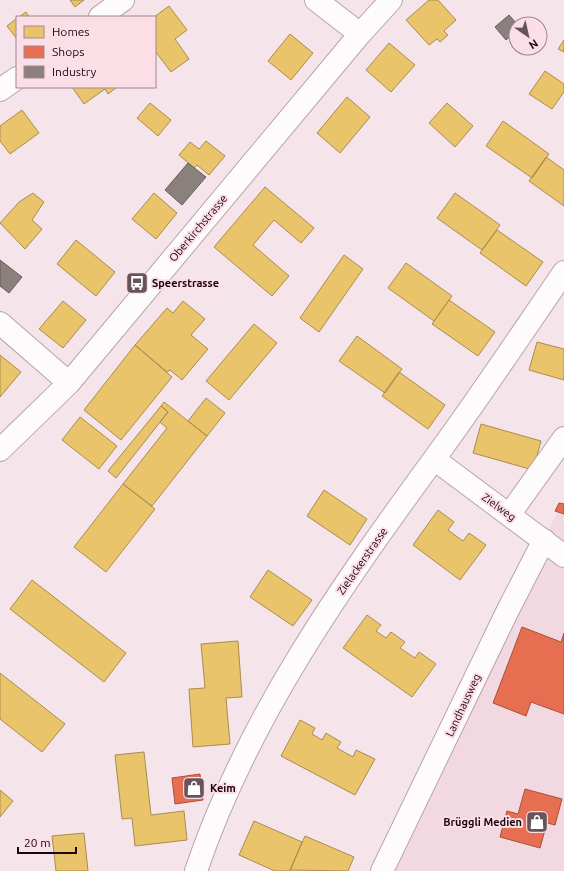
<svg xmlns="http://www.w3.org/2000/svg" width="564" height="871" font-family="Ubuntu,sans-serif">
<rect width="100%" height="100%" fill="#f5e5ea"/>
<path fill="#f2d8e0" d="M564 500V871H387L543 541Z"/>
<path fill="#e9c46a" stroke="#ab8b4e" d="M70 0H84L75 7Z
M429 0H438L456 20 444 31 448 35 440 42 437 39 429 45 406 20Z
M169 6 187 30 175 39 189 59 171 72 155 51 154 17Z
M26 12 29 17H19Z
M17 18V39L7 26Z
M290 34 313 53 291 80 268 61Z
M564 40V52L558 49Z
M389 43 415 65 391 92 366 70Z
M545 71 564 84V92L552 109 529 94Z
M72 87H117L108 94 105 89 84 104Z
M347 97 370 117 340 153 317 133Z
M150 103 171 120 158 136 137 118Z
M447 103 473 126 455 147 429 123Z
M22 110 39 133 10 154 0 141V126Z
M503 121 549 154 532 178 486 146Z
M206 141 225 156 209 175 197 165 194 168 179 155 190 142 199 149Z
M546 157 564 170V206L529 181Z
M265 187 314 228 301 243 274 220 253 245 289 276 272 296 214 247Z
M33 193 44 202 32 220 42 229 25 249 0 223 19 202Z
M154 193 177 213 156 239 132 219Z
M455 193 500 225 482 250 437 218Z
M497 230 543 262 526 286 480 253Z
M76 240 115 272 96 296 57 264Z
M344 255 363 269 319 332 300 318Z
M406 263 452 296 434 321 388 288Z
M449 300 495 332 478 356 432 324Z
M63 301 86 320 63 348 39 329Z
M183 301 205 319 191 335 208 349 182 380 170 370 167 372 135 345 167 308 173 313Z
M254 324 277 343 229 400 206 381Z
M357 336 402 369 385 393 339 361Z
M537 342 564 349V380L529 370Z
M135 345 172 377 121 440 84 410Z
M0 355 21 372 0 397Z
M399 372 445 405 428 429 382 396Z
M206 398 225 413 207 436 188 421Z
M164 402 207 436 152 506 123 484 167 428 160 422 168 412 161 406Z
M161 406 168 412 116 478 108 471Z
M80 417 117 446 99 469 62 440Z
M481 424 541 441 533 470 473 453Z
M123 484 155 509 106 572 74 547Z
M324 490 367 519 350 545 307 516Z
M438 510 454 522 448 530 463 541 469 533 486 545 460 580 413 545Z
M268 570 312 600 293 626 250 597Z
M32 580 126 653 104 682 10 609Z
M367 615 381 625 376 631 386 638 391 632 405 642 400 648 415 658 419 652 436 664 412 697 343 648Z
M238 641 242 697 226 698 230 744 193 747 189 689 205 688 201 644Z
M0 673 65 724 42 752 0 719Z
M300 720 315 728 312 734 322 740 326 733 341 742 337 748 353 757 356 750 375 759 355 795 281 756Z
M144 752 151 815 184 811 187 840 135 846 132 818 122 819 115 755Z
M0 790 13 801 0 817Z
M254 821 302 842 290 871H275L239 855Z
M84 833 88 871H56L52 836Z
M305 836 354 857 348 871 290 870Z"/>
<path fill="#e76f51" stroke="#aa4f3d" d="M559 503 564 504V514L555 511Z
M522 627 561 642 564 633V714L531 702 526 716 493 703Z
M200 774 203 800 175 804 172 778Z
M525 789 562 799 555 825 547 823 540 848 500 837 507 811 518 814Z"/>
<path fill="#8a817c" stroke="#685c5b" d="M509 15 517 24 516 31 506 40 495 27Z
M188 163 206 177 182 205 165 190Z
M0 260 22 277 9 293 0 286Z"/>
<g fill="none" stroke-linecap="round" stroke-linejoin="round">
<g stroke="#b8a4ab" stroke-width="24">
<path id="minor" d="M316 0 360 34
M100 17 123 0
M0 90 17 78
M0 323 69 383
M0 450 69 383 360 34 391 0
M434 459 564 556
M509 515 564 438
M196 871C248 717 342 585 437 455 481 395 522 333 564 272
M382 871 507 612 544 540"/>
</g>
<use href="#minor" stroke="#fefbfc" stroke-width="22"/>
</g>
<defs>
<g id="bus-square" transform="scale(1.15)"><rect x="-9" y="-9" width="18" height="18" rx="4" fill="#67535a" stroke="#fcdee7"/><path d="M-5-6H5V4H4V6H2V4H-2V6H-4V4H-5ZM-3.5-4V0h7V-4ZM-3.5 1.2v1.5H-2V1.2ZM2 1.2v1.5H3.5V1.2Z" fill="#fff"/></g>
<g id="shop-square" transform="scale(1.15)"><rect x="-9" y="-9" width="18" height="18" rx="4" fill="#67535a" stroke="#fcdee7"/><path d="M-5-2.5h2.3a2.7 3.5 0 0 1 5.4 0H5L5.5 6h-11ZM-1.5-2.5h3a1.5 2.3 0 0 0-3 0Z" fill="#fff"/></g>
</defs>
<g fill-rule="evenodd">
<use href="#bus-square" x="137" y="283"/>
<use href="#shop-square" x="194" y="788"/>
<use href="#shop-square" x="537" y="822"/>
</g>
<g text-anchor="middle" stroke-width="4" stroke-linejoin="round" paint-order="stroke">
<g font-size="11" fill="#1a050d" stroke="#fcdee7">
<text transform="translate(198 228) rotate(-50)" y="4">Oberkirchstrasse</text>
<text transform="translate(499 507) rotate(36)" y="4">Zielweg</text>
<text transform="translate(362 561) rotate(-55)" y="4">Zielackerstrasse</text>
<text transform="translate(463 705) rotate(-65)" y="4">Landhausweg</text>
</g>
<g font-size="11" font-weight="bold" fill="#1a050d" stroke="#fcdee7" text-anchor="start">
<text x="152" y="287">Speerstrasse</text>
<text x="210" y="792">Keim</text>
<text x="522" y="826" text-anchor="end">Brüggli Medien</text>
</g>
</g>
<rect x="16" y="16" width="140" height="72" fill="#fcdee7" stroke="#a28790"/>
<rect x="24" y="26" width="20" height="12" fill="#e9c46a" stroke="#a28790"/>
<text x="52" y="36" font-size="12" fill="#1a050d">Homes</text>
<rect x="24" y="46" width="20" height="12" fill="#e76f51" stroke="#a28790"/>
<text x="52" y="56" font-size="12" fill="#1a050d">Shops</text>
<rect x="24" y="66" width="20" height="12" fill="#8a817c" stroke="#a28790"/>
<text x="52" y="76" font-size="12" fill="#1a050d">Industry</text>
<g transform="translate(528 36) rotate(146)"><circle r="19" fill="#fcdee7" stroke="#a28790"/>
<path d="M0-3L7 15L0 10L-7 15Z" fill="#67535a"/>
<text y="-6" font-size="11" font-weight="bold" text-anchor="middle" fill="#1a050d">N</text>
</g>
<path d="M18 847v6h58v-6" fill="none" stroke="#1a050d" stroke-width="2"/>
<text x="24" y="847" font-size="12" fill="#1a050d" stroke="#fcdee7" stroke-width="3" paint-order="stroke">20 m</text>
</svg>
